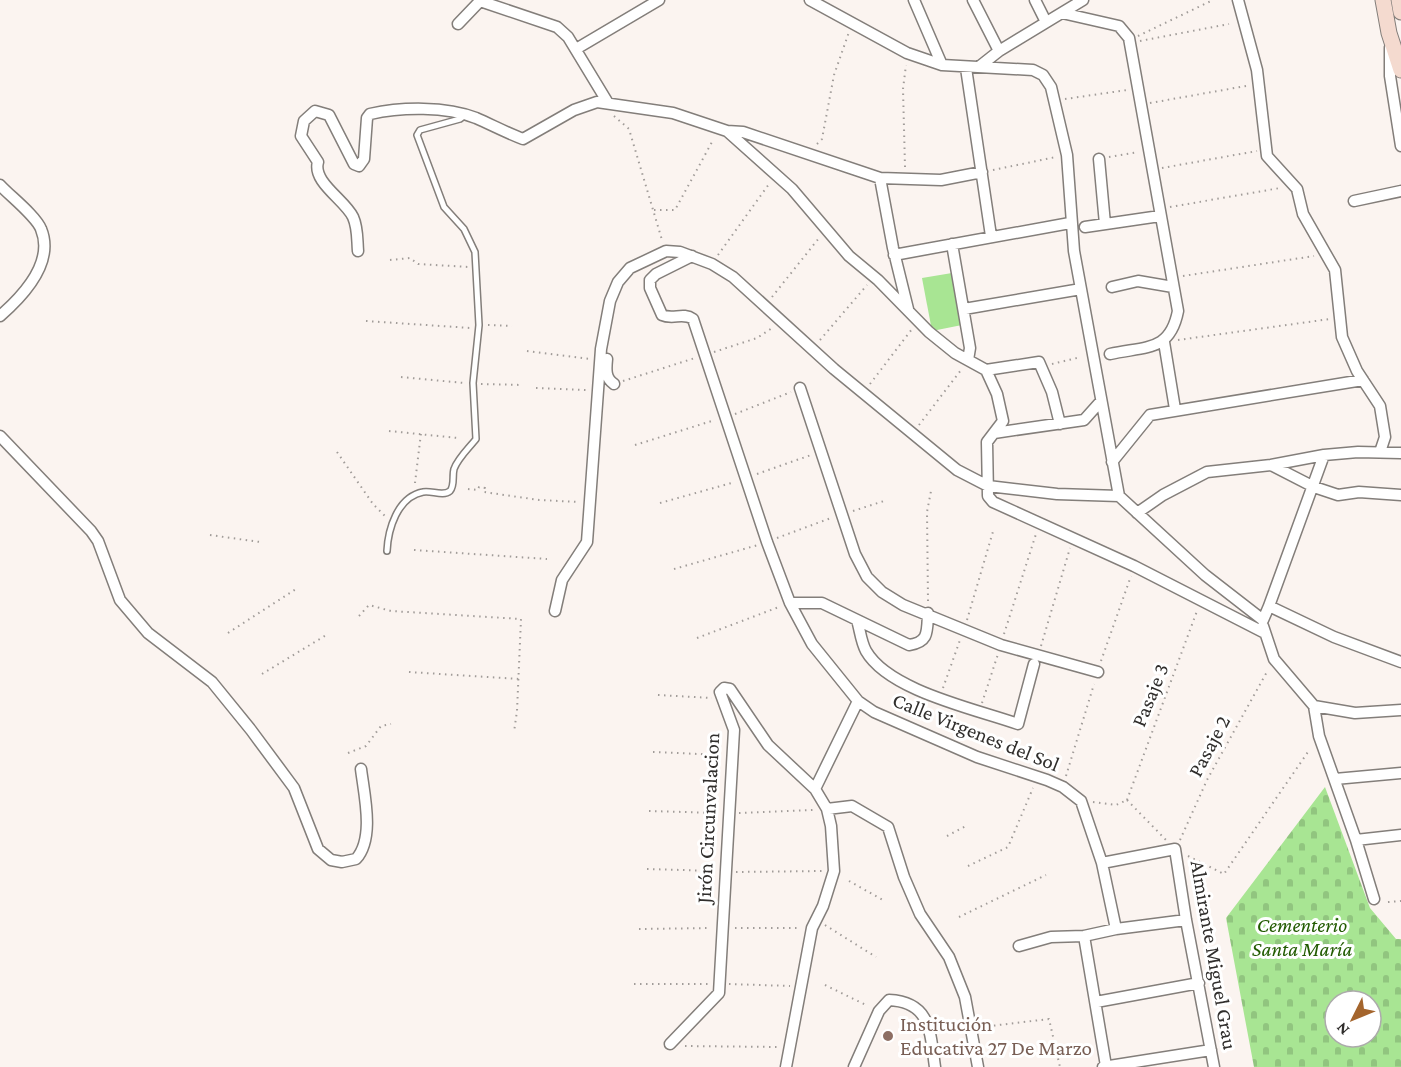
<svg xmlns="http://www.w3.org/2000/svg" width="1401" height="1067" font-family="'Crimson Pro',serif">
<defs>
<pattern id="cemetery-stones" width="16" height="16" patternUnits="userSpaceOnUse" patternTransform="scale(1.5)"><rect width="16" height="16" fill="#a8e593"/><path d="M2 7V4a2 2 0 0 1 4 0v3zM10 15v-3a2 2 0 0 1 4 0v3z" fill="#91c57f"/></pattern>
</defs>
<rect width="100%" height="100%" fill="#fbf4f0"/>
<path fill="#a8e593" d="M952 273 962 325 932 331 922 278Z"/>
<path fill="url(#cemetery-stones)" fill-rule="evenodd" d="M1325 787 1370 908 1396 939H1401V1067H1254L1226 918ZM1335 1001H1371V1037H1335Z"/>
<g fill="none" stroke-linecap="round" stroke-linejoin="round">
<g stroke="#837e7a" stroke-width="8">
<path id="service" d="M387 551C388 530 397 497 423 492 431 490 443 497 450 491 455 485 452 476 454 469 458 458 469 448 476 439L473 383 479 325 475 252 464 229 444 207 417 135 420 130 460 119 464 116"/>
</g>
<g stroke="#837e7a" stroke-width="13">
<path id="minor" d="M810 0 907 53 942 65 1033 70 1043 75 1051 87 1067 155 1074 251 1119 496 1205 575 1263 620 1269 606 1334 637 1401 662
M914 0 942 65
M973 0 999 51
M1035 0 1046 22
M1238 0 1257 70 1267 156 1297 189 1303 214 1335 270 1342 337 1357 371 1380 406 1385 437 1380 452
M1062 13 1119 26 1129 38 1178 311C1170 352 1146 346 1110 354
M458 24 480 1 557 27 568 37 608 103
M1390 48V76L1401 146
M576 49 659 0
M980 66 999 51 1083 0
M966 68 991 236
M727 131 743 132 880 178 941 180 982 172
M1099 159 1105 224
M880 178 893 248 908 309
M0 185C10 196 36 216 41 229 55 263 23 296 0 316
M1354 201 1401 191
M1085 227 1160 216
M952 244 970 348 968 360
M358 251C357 239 358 228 353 217 345 200 312 182 318 162L301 136 304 121 315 111 329 115 354 164 359 166 364 159 367 118 370 114C401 107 446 106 476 118 492 125 507 133 523 139L574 110 597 102 673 113 727 131 792 189 849 256 878 280 929 332 955 353 986 370 997 394 1003 421 987 442 988 496 993 502 1134 566 1263 632
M894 255 1070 223
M692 256 656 274 650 280V288L662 315C673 320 683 312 693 319L767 542 790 603 812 644 858 701 874 712 977 757 1047 780 1063 787 1081 801 1102 863 1116 929
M1112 287 1138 281 1173 287
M964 309 1081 289
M1164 342 1175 409
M607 359C606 369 605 378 614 384
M986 370 1039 362 1052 392 1060 424
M800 388 855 554 867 577 882 592 903 605 1001 645 1098 672
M994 433 1084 420 1101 401
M0 436 91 531 98 541 120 600 148 633 212 682 251 730 294 788 318 849 331 860 342 862 356 859C375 838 364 794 361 769
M1112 462 1150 415 1363 380
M1271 465 1314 487 1338 495 1359 492 1401 495
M1137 513 1163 495 1207 472 1271 465 1324 455 1358 452 1401 453
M790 603H822L909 645C929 642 927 632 928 613
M1269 606 1324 455
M555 611 562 580 587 542 601 349 610 301 618 282 630 268 666 251 680 252 712 264 733 277 834 369 957 470 988 486 1057 494 1119 496
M857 620C860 630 861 642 866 651 889 691 976 709 1018 724L1034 664
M1263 626 1274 659 1314 706 1319 736 1356 840 1401 835
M1314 706 1355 713 1401 710
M1335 779 1401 773
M815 789 858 701
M827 809 852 806 888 827 904 877 920 914 949 957 965 997 978 1067
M1356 840 1374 899
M1102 863 1175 849 1186 920 1214 1067
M1084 936 1106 1066
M1019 946 1051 937 1084 936 1116 929 1186 920
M1096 1002 1199 983
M670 1044 719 993 734 730 720 692 724 688 730 689 768 745 815 789 827 809 831 826 834 871 823 906 812 928 786 1067
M854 1067 879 1011 889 1000C931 1002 930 1032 935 1067
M1103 1067 1211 1050"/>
</g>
<g stroke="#837e7a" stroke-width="17">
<path id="secondary" d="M1383 0 1389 33 1401 70
M1399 0 1401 12"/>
</g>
<path stroke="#a19c99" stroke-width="2" stroke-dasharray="1.5 4.5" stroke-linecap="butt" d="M1138 36 1213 0
M1140 41 1229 24
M1065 99 1127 90
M1150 103 1246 86
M614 116 629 129 662 240
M817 144 822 139 834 75 849 32
M1109 157 1138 152
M905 167 903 89 906 65
M1162 168 1257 151
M993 170 1056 157
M1170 207 1280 188
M654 210H675L712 142
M718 255 769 184
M390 260 410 258 418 264 469 267
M1183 276 1314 256
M772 297 819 238
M366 321 471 328
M488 325 512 326
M820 340 867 285
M1178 340 1330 319
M527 351 590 359
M714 352 757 338 772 328
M1052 364 1081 357
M401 377 464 383
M623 381 695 358
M481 384 523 385
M870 384 912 329
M536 388 587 390
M735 414 791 392
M919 425 961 370
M389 431 458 438
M635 445 715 420
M337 452 373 504 385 516
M757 474 811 455
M415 483 421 433
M468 489 478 490 479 487 485 488 484 492 539 500 579 502
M660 503 735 482
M853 511 884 501
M210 535 260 542
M777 538 831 518
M414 550 547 559
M674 569 758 545
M928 601 927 512 931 491
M359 616 369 605 391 611 521 619 517 711 514 732
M967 620 994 528
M228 633 296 589
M1004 634 1036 534
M697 638 779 607
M1041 646 1070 548
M1101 661 1131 576
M409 672 519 679
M262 674 328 634
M943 688 960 640
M658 695 712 698
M982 703 998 654
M653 752 722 755
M348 753 366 746 381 726 391 724
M1066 776 1094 684
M1127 800 1167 841
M1127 800 1197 611
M1093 802 1116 805 1127 800
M649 811 718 813
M739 813 814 810
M947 836 966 826
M1180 840 1207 780 1268 670
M1188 856 1224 874 1310 749
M968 866 1008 847 1033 788
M647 869 716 871
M736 872 824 871
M849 881 883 900
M1388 902 1401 901
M959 917 1046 875
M825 925 876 957
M735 928H801
M639 929 711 928
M634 984H709
M729 984 790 986
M825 985 868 1006
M982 1027 1049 1019 1060 1067
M685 1046 778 1047"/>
<use href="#service" stroke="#fff" stroke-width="5"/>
<use href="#minor" stroke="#fff" stroke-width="10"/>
<use href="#secondary" stroke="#f4dacf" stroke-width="15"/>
</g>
<circle fill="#8d6e63" stroke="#fff" stroke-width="2" cx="888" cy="1036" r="6"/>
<g text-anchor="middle" stroke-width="6" stroke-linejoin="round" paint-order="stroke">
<g font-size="21" fill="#302e2c" stroke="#fff">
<text transform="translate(1150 695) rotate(-68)" y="7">Pasaje 3</text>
<text transform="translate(976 732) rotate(22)" y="7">Calle Virgenes del Sol</text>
<text transform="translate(1209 746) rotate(-62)" y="7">Pasaje 2</text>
<text transform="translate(708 818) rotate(-87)" y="7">Jirón Circunvalacion</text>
<text transform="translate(1214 955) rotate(80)" y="7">Almirante Miguel Grau</text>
</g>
<g font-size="21" font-style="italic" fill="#225b01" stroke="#fff">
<text x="1302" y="932">Cementerio<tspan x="1302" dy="24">Santa María</tspan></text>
</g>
<g font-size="21" fill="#785e54" stroke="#fff" text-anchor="start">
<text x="900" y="1031">Institución<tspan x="900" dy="24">Educativa 27 De Marzo</tspan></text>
</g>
</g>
<g transform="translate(1353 1019) rotate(227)"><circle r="28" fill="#ffffff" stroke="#acabab" stroke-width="1.5"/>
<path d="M0-4.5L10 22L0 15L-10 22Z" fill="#a4652d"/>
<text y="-9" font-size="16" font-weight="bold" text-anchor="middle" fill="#302e2c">N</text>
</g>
</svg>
